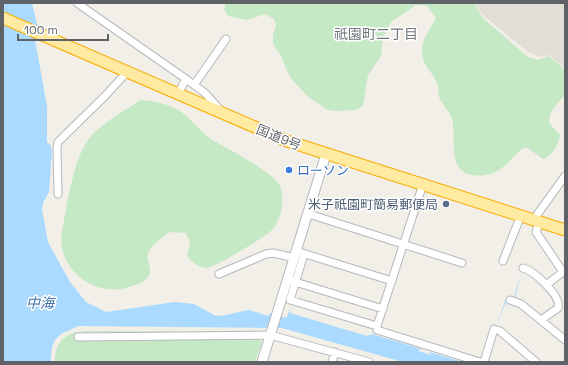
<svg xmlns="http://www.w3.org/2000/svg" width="568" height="365" font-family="'Space Grotesk','Noto Sans JP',sans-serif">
<rect width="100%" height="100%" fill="#f1efe8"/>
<path fill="#e1ded6" d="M478 3H565V68L549 55 540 57 528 52 484 16 476 6Z"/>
<path fill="#c5e8c5" d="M226 3H476L475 5 483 18 528 57 538 60 549 56 565 70V95C559 102 544 116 551 125 554 129 557 131 560 135 559 143 552 157 543 159L528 148C515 145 507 181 472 175 446 171 457 135 452 119 451 113 444 107 441 101 438 97 439 91 438 86 435 74 423 67 422 54 420 40 431 29 436 18L427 6 416 5 391 22 383 38 381 56 368 75 363 106 355 110 336 111 328 110 307 96 290 77 280 54 273 44V35L276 26 274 19 265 14 247 20 228 16 224 9Z
M141 100C156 101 173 105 184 114 193 122 201 132 211 139 226 148 271 171 279 184 286 197 282 219 272 230 268 235 214 268 207 268 199 268 192 262 187 256L190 242 186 233 170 232C163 237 154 243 149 251 144 261 156 271 146 279 143 283 137 284 132 286 99 299 61 274 61 238 66 211 73 156 91 136 104 122 125 110 141 100Z
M84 331 247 332 261 333 79 332Z
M77 332 79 334 80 341 88 338 259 339 262 342 255 362H55C55 346 61 336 77 332Z"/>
<path fill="#aadaff" d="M3 3H32L37 24 40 25 35 40 47 106V142L51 146 52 152 49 192 43 203 42 210 48 242 70 282 86 302 106 312 175 302 194 304 214 315 221 316 249 310 268 316 271 313 286 318 290 309V313L367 336 372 334 421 349 418 351 431 355 429 352 463 362H403L282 328 79 326C58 335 51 336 51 362H3Z
M522 270 515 299H507L497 325 506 298 510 296 514 298Z"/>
<path fill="#f1efe8" d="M37 47 39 48 49 105 50 142H47V105Z"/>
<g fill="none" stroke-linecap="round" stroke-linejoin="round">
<g stroke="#b5b8bc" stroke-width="9">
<path id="minor" d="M77 3 186 79
M194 85 226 39
M178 94 186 79 205 93 222 112
M58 194 57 148 58 142 105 96 127 72
M309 214 462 263
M534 219 565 176
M540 221 536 232 563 272 546 285
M299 252 392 281
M304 254 290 300 377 326V330L480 362
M503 261 521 215
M523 268C534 271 562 296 558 308L541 320
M219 274 266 254 273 253 295 258
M292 281 383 309
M510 300 521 304 565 340
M377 326 423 184
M78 337 270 335 369 362
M332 362 335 352
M484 362 494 329 500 331 536 362"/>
</g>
<g stroke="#b5b8bc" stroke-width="11">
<path id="tertiary" d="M262 362 326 154"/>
</g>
<g stroke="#f9ab00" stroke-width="13">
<path id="trunk" d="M3 18 287 141 565 230"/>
</g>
<use href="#minor" stroke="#fff" stroke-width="7"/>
<use href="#tertiary" stroke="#fff" stroke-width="9"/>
<use href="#trunk" stroke="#feeaa1" stroke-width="11"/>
</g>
<circle fill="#3f7fe0" stroke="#fff" stroke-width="1.5" cx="289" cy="170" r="4"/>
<circle fill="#5c6f8a" stroke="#fff" stroke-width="1.5" cx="446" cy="204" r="4"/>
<g text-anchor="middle" stroke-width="3" stroke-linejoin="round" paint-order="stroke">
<g font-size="13" fill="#5f6368" stroke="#fff">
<text transform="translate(279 137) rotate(22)" y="5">国道9号</text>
</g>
<g font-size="13" fill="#366cbe" stroke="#fff" text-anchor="start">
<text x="297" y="175">ローソン</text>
</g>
<g font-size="13" fill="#4e5e75" stroke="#fff" text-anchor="end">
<text x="438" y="209">米子祇園町簡易郵便局</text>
</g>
<g font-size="14" fill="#70757a" stroke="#fff">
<text x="376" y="39">祇園町二丁目</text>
</g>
<g font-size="14" font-style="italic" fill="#4174aa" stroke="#fff">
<text x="40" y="308">中海</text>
</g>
</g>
<rect width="568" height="365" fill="none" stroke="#5f6368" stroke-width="8"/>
<path d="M18 34v6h90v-6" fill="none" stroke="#5f6368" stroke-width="2"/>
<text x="24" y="34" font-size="12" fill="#5f6368" stroke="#ffffff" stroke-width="3" paint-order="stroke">100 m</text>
</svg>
